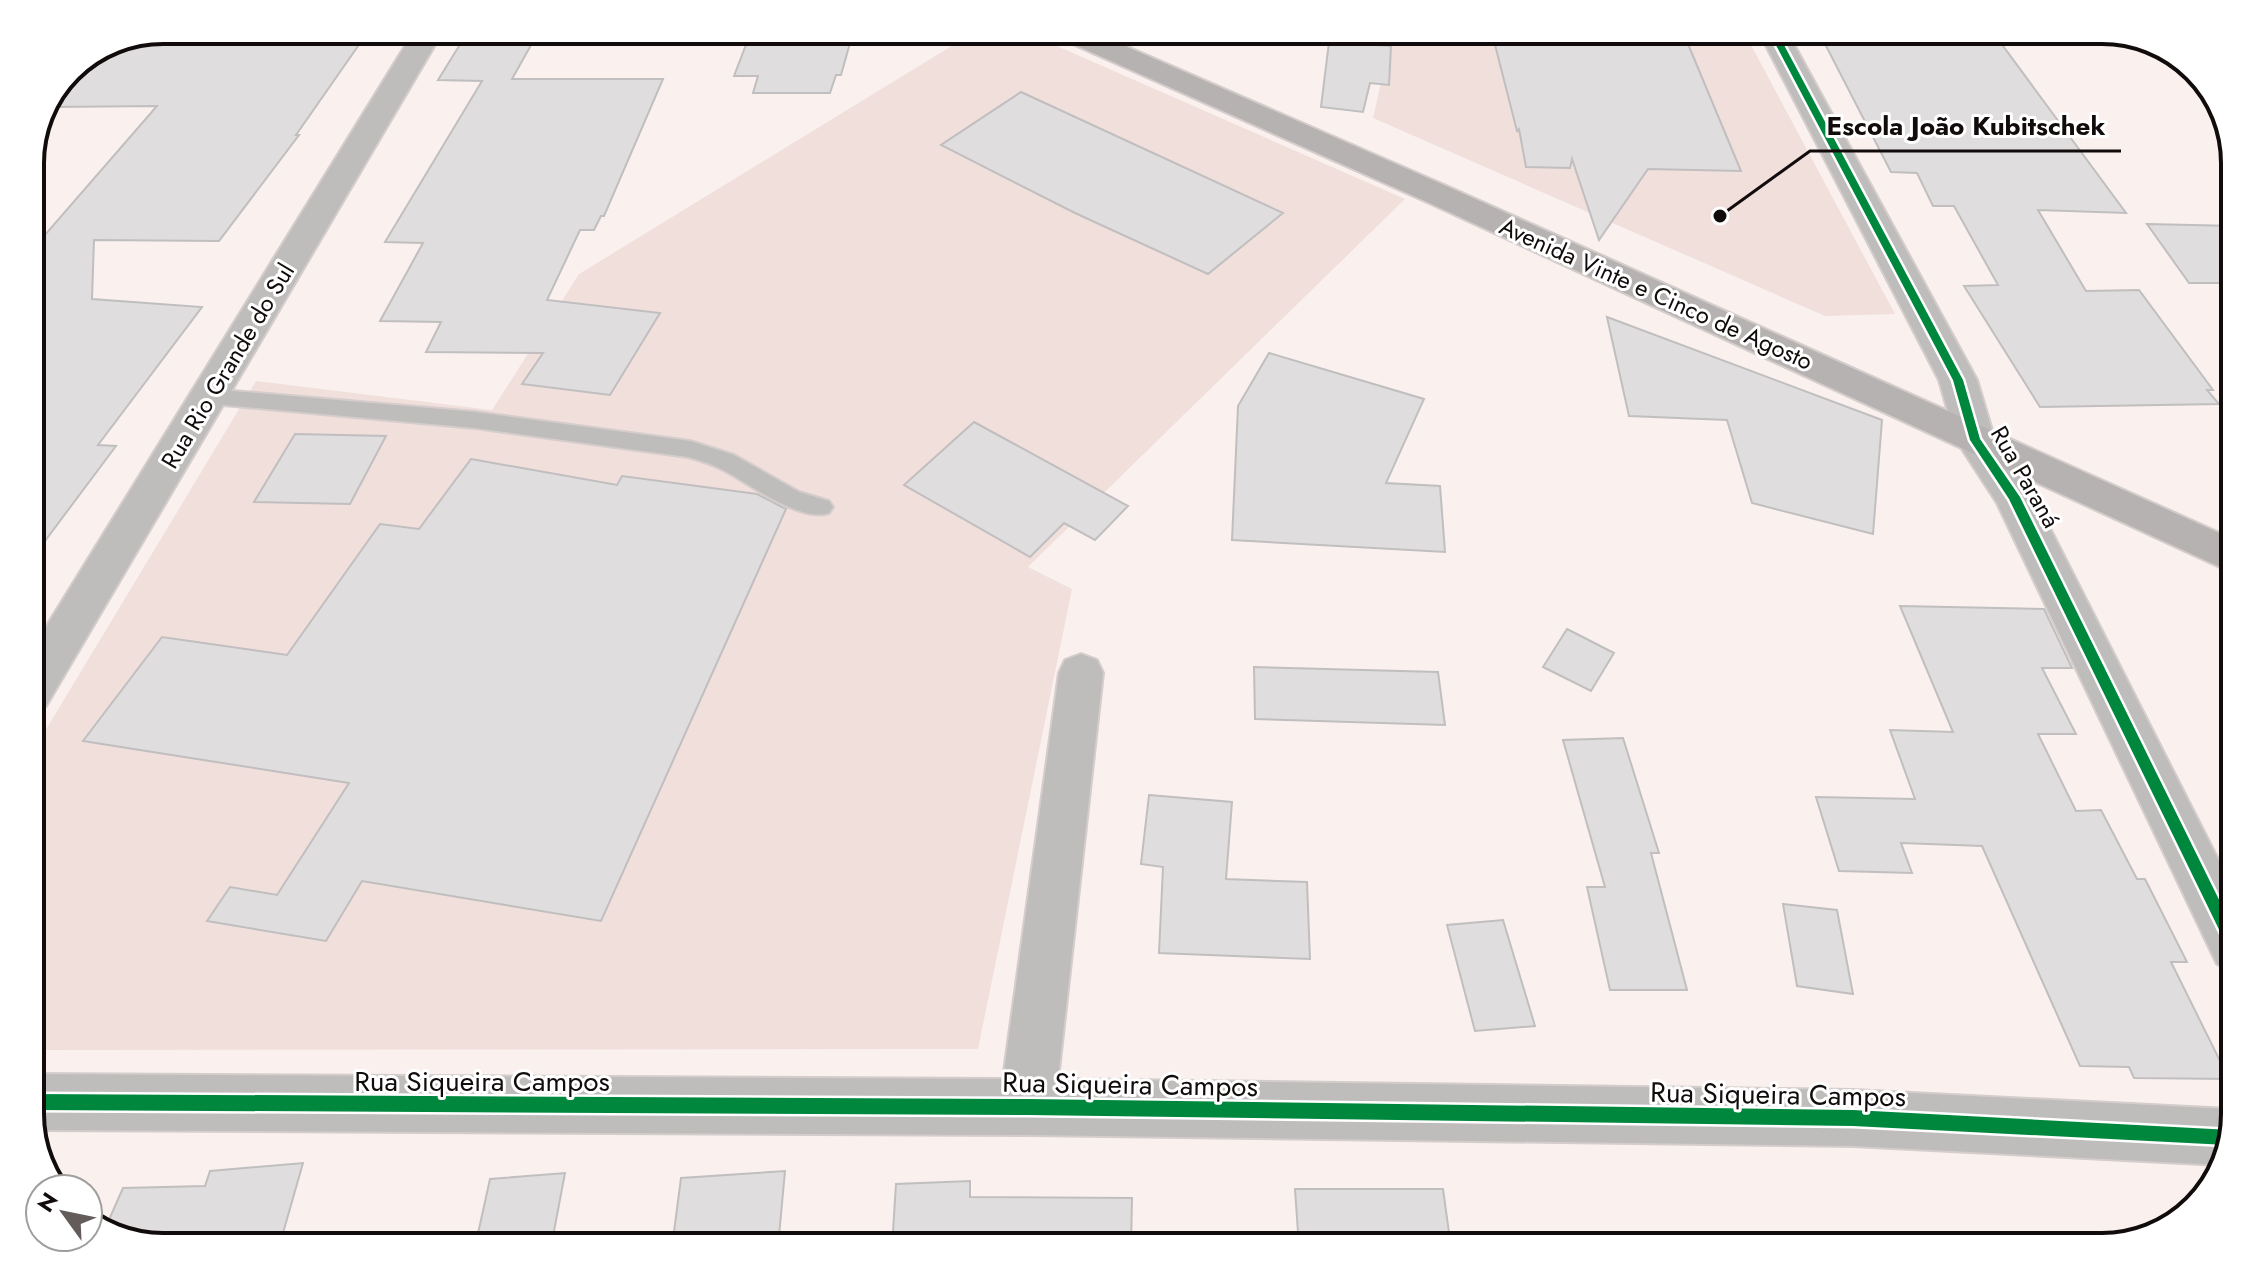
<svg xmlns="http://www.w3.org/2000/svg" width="2265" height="1277" font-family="Jost,sans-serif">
<rect width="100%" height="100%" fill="#faf1ef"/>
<path fill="#f1dfdc" d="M1744 32 1895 314 1825 316 1373 118 1392 34Z
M1032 35 1405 199 1028 567 1072 589 978 1049 30 1050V756L256 381 492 410 579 274 968 36Z"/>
<path fill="#dfddde" stroke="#c1bebf" stroke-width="2" d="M1838 31H1992L2126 213 2038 210 2086 291 2139 290 2213 390H2207L2219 404 2040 407 1964 286 1998 285 1954 206H1933L1917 173 1891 172 1824 42H1844Z
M1683 32 1741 171 1648 169 1599 240 1572 159 1570 168 1526 167 1519 129 1517 131 1492 33Z
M852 36 841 75H836L830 93H753L758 76H734L749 37Z
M464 38H535L512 79H663L604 216H601L594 230H580L547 300 660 313 610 395 522 384 543 353 426 352 441 322 380 321 423 243 385 242 482 81 438 80Z
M363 39 296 135H299L219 241 94 240 92 299 202 307 98 445 116 446 30 561V252L157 106 52 107 69 69 112 40Z
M1329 42 1391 46 1389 85 1370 83 1363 112 1321 107Z
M1021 92 1283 213 1208 274 1075 213 941 145Z
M2147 224 2235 226V283H2189Z
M1607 317 1882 420 1873 534 1752 503 1727 420 1629 416Z
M1269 353 1424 399 1386 483 1440 486 1445 552 1232 540 1238 406Z
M974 422 1128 506 1095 540 1064 523 1030 557 904 485Z
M295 434 386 436 350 504 254 502Z
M471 459 617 485 622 476 757 494 786 509 601 921 362 881 326 941 207 921 230 887 277 895 349 783 83 741 162 637 287 655 380 524 419 529Z
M1900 606 2044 609 2072 668H2042L2076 734H2038L2076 811 2101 810 2137 879H2145L2187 962H2171L2229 1079 2134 1078 2129 1067 2080 1066 1982 846 1901 843 1912 873 1839 871 1816 797 1915 799 1890 730 1953 732Z
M1567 629 1614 653 1591 691 1543 667Z
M1254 667 1438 672 1445 725 1255 719Z
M1623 738 1659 853H1651L1687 990H1610L1587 887H1605L1563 740Z
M1149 795 1232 802 1226 879 1307 882 1310 959 1159 953 1163 867 1141 864Z
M1783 904 1837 910 1853 994 1797 986Z
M1503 920 1535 1026 1475 1031 1447 925Z
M303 1163 279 1247H163L104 1231 123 1188 205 1186 210 1171Z
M785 1171 778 1247H672L681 1178Z
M565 1173 551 1247H475L490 1179Z
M970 1181V1197L1132 1198 1131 1247H892L896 1184Z
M1295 1189H1443L1451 1247H1299Z"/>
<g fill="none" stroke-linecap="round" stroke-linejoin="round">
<g stroke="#d4cdcb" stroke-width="4">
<path id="lane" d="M210 389 475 412 690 441 734 455 799 492 829 501 833 507 829 513C798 523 747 481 719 468 709 463 698 460 688 457L475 428 202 403 199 397 202 391Z"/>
</g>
<g stroke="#d4cdcb" stroke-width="4">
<path id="street" d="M1759 32H1787L1977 380 1994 437 2034 497 2235 893V972L2217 964 1997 503 1956 440 1939 380Z
M1082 35H1140C1131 49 1109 57 1093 53Z
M410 38H439L46 706 30 712V653Z
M1081 654 1097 660 1103 673 1058 1079 1853 1090 2229 1109 2235 1111V1115L2221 1165 1853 1146 1027 1135 33 1130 30 1074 1003 1079 1059 673 1065 660Z"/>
</g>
<g stroke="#d4cdcb" stroke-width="4">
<path id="secondary" d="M1062 35H1100L1451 188 2235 540V574L1427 202 1066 41Z"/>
</g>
<use href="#lane" fill="#bfbcbc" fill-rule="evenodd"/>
<use href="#street" fill="#bfbcbc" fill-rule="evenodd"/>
<use href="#secondary" fill="#b6b2b1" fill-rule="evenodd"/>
<g stroke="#fff" stroke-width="5">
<path id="cycleway" d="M1769 32H1777L1963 380 1980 439 2020 497 2235 932V954L2230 952 2009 499 1970 440 1953 380Z
M30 1094 1027 1099 1853 1110 2231 1130 2227 1145 1853 1126 1027 1115 30 1110Z"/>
</g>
<use href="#cycleway" fill="#00873e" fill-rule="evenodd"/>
</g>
<g text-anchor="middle" stroke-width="6" stroke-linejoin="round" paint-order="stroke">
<g font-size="24" fill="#110c0b" stroke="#fff">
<text transform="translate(1656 294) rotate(24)" y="8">Avenida Vinte e Cinco de Agosto</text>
<text transform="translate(228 366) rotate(-59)" y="8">Rua Rio Grande do Sul</text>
<text transform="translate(2025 477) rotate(60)" y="8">Rua Paraná</text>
</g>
<g font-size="28" fill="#110c0b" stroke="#fff">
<text x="482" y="1091">Rua Siqueira Campos</text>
<text transform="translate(1130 1084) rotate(1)" y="10">Rua Siqueira Campos</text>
<text transform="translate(1778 1094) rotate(1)" y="10">Rua Siqueira Campos</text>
</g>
</g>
<path d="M0 0H2265V1277H0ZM163 44H2102A119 119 0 0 1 2221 163V1114A119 119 0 0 1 2102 1233H163A119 119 0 0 1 44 1114V163A119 119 0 0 1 163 44Z" fill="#fff" fill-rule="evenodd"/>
<path fill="none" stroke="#110c0b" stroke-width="4" d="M163 44H2102A119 119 0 0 1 2221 163V1114A119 119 0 0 1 2102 1233H163A119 119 0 0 1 44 1114V163A119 119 0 0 1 163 44Z"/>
<path fill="none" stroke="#110c0b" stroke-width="3" d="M1720 216L1810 151H2121"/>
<circle fill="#110c0b" stroke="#fff" stroke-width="3" cx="1720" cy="216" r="8"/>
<g font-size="26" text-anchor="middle" font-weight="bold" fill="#110c0b" stroke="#fff" stroke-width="6" stroke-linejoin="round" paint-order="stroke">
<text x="1966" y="135">Escola João Kubitschek</text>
</g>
<g transform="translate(64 1213) rotate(303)"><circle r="38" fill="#ffffff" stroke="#a09e9d" stroke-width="2"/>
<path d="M0-6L14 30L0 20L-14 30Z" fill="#635c5b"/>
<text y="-12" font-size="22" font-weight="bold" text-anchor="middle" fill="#110c0b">N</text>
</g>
</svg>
